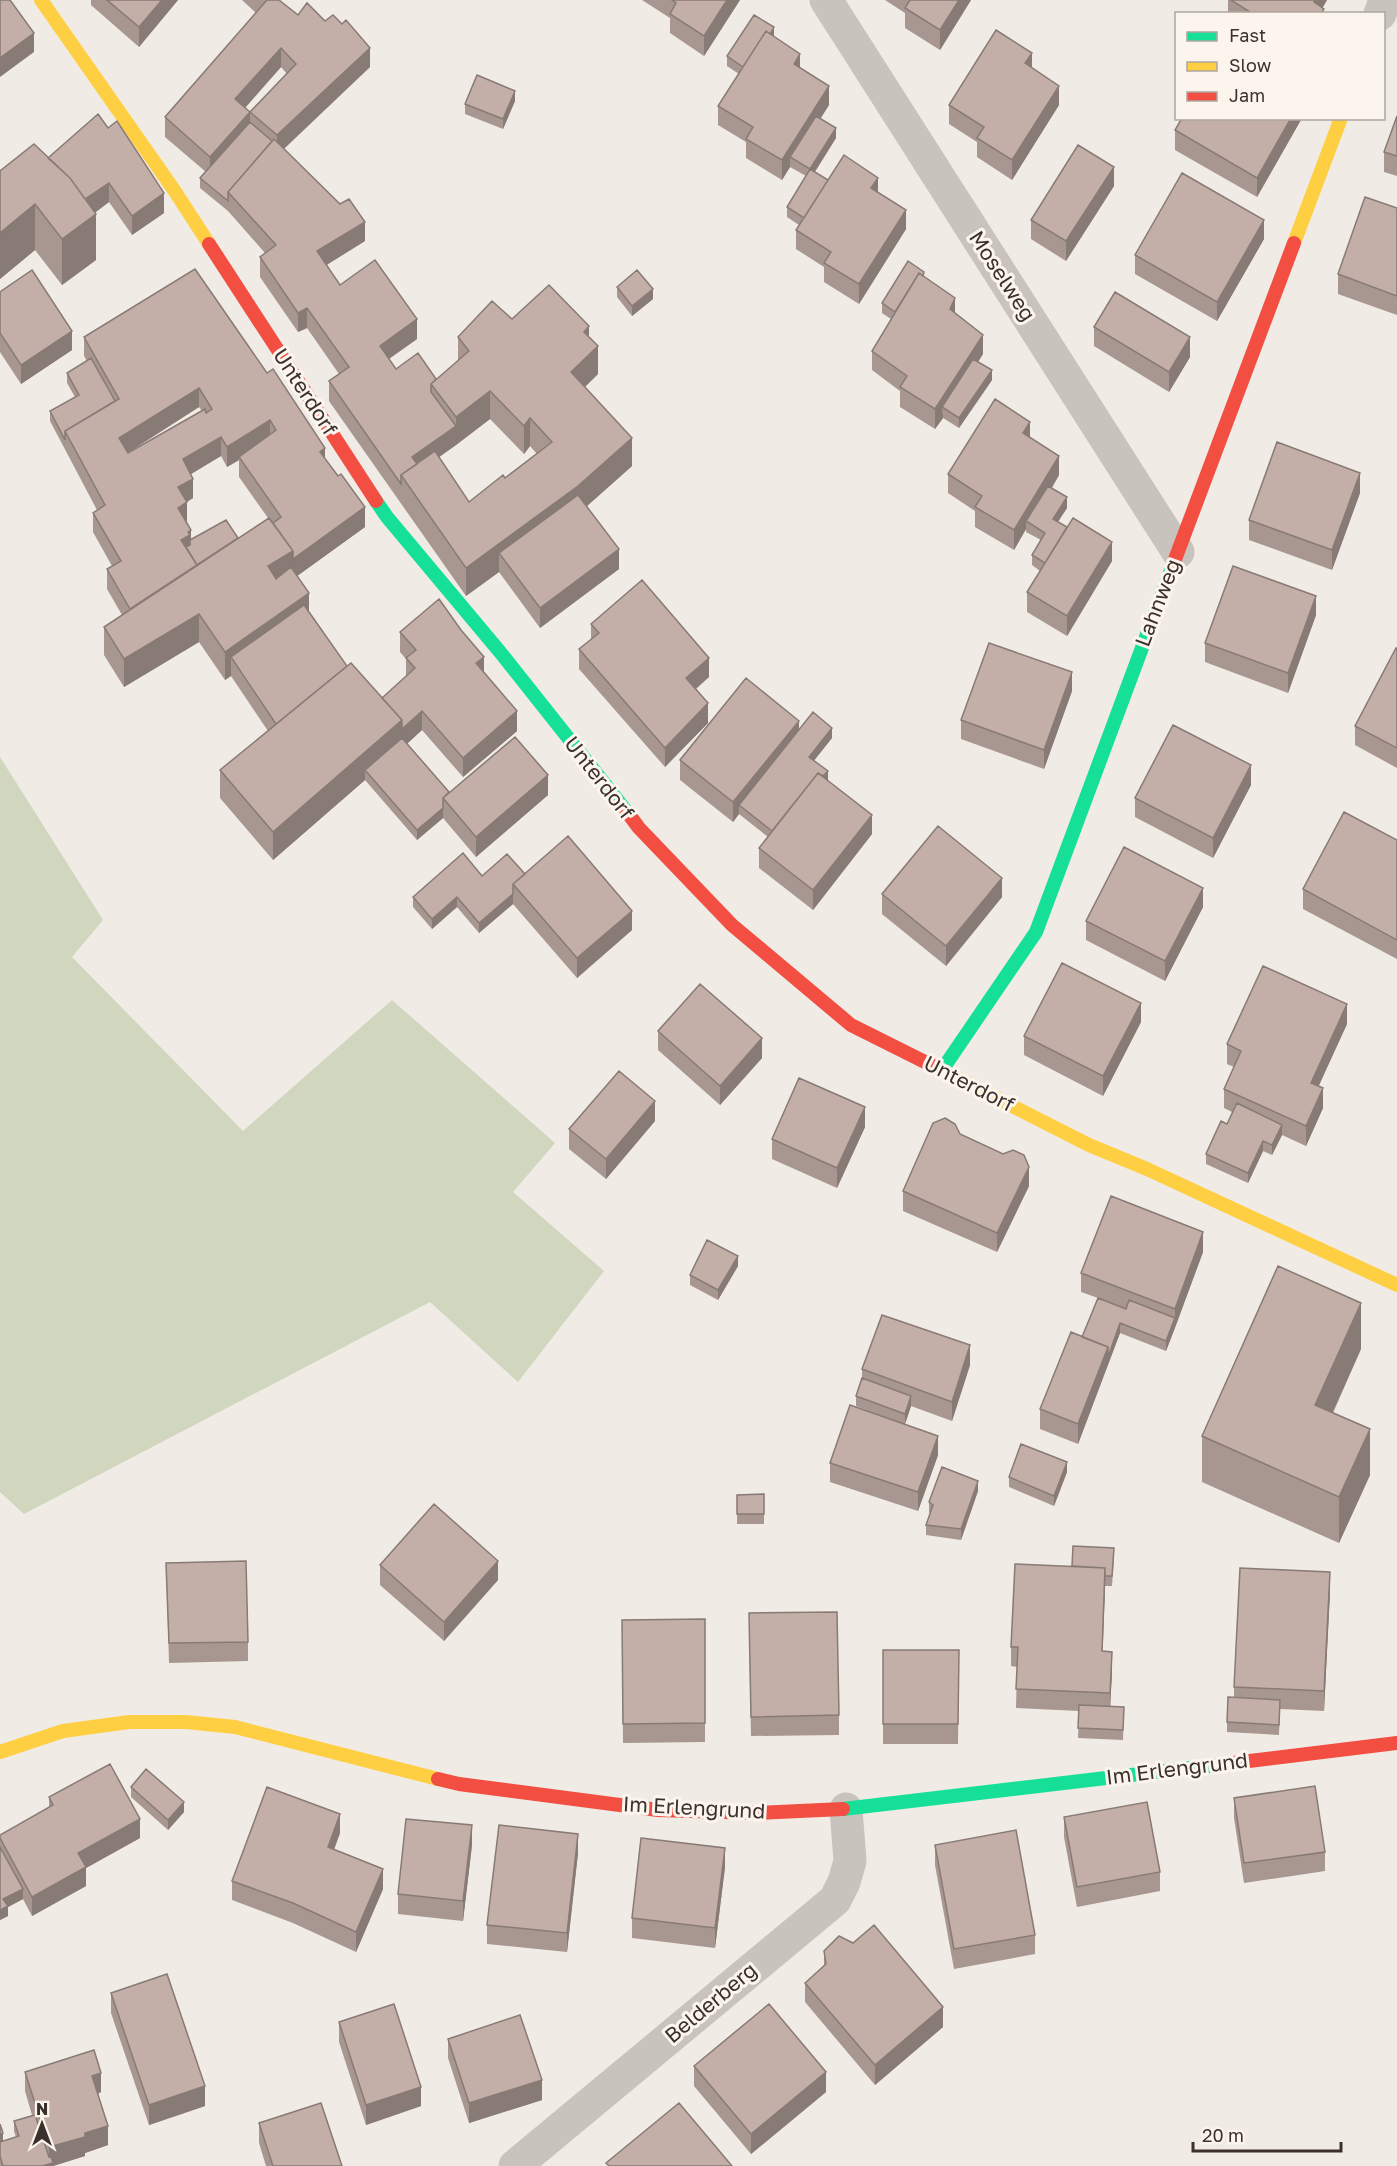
<svg xmlns="http://www.w3.org/2000/svg" width="1397" height="2166" font-family="'Golos Text',sans-serif">
<rect width="100%" height="100%" fill="#f0ebe5"/>
<path fill="#d1d6bf" d="M0 757 103 920 72 957 243 1131 392 1000 555 1143 513 1192 604 1271 518 1382 430 1302 24 1514 0 1492Z"/>
<g fill="none" stroke-linecap="round" stroke-linejoin="round">
<path stroke="#c9c3be" stroke-width="33" d="M826 0 1178 552
M1380 14 1385 0
M515 2166 835 1900 844 1882 850 1861 846 1809"/>
<path stroke="#16e098" stroke-width="14" d="M376 501 387 517 500 652 627 812
M942 1070 1036 932 1174 562
M843 1809 1233 1763"/>
<path stroke="#ffcf43" stroke-width="14" d="M41 0 174 190 209 244
M1294 243 1341 118
M939 1069 1089 1145 1147 1169 1397 1285
M0 1752 63 1731 129 1722H186L235 1727 438 1779"/>
<path stroke="#f24e42" stroke-width="14" d="M209 244 376 501
M1174 562 1294 243
M627 812 639 828 732 925 851 1025 939 1069
M1233 1763 1397 1743
M438 1779 459 1784 658 1810 757 1813 843 1809"/>
</g>
<path fill="#a89690" fill-rule="evenodd" d="M91 0H178L139 47 91 5Z
M242 0H280V1L370 67 284 149 365 241 326 265 340 285 417 339 389 359 396 369 436 379 458 361V337L512 319 589 337 598 374 585 387 632 466 587 506 619 569 540 628 499 572 466 596 329 401V381L339 374 307 328 298 332 260 277V257L265 253 228 211 200 188V178L206 172 165 137V117L256 13ZM281 67 287 74 250 112V122L245 108ZM490 419 524 454 530 446 537 454 505 478 469 502 439 457 456 445Z
M642 0H740L704 56 670 33V18Z
M885 0H971L940 50 905 28V13Z
M1228 0H1327L1322 8 1324 14H1228Z
M774 37 800 68 829 105 820 119 836 138 815 172 828 180 878 193 906 229 859 304 824 282V267L796 249V230L799 225 787 217V207L806 176 790 167 782 180 746 158V142L718 125V106L739 74 727 66V56Z
M515 101 503 129 465 114V104Z
M949 105H1059L1012 180 977 157V142L949 124Z
M98 114 164 213 132 235 109 202 95 213 96 260 62 285 35 250 0 279V171L48 158Z
M1397 116V176L1384 172V152Z
M1182 118H1302L1257 197 1175 150V130Z
M1114 186 1066 261 1031 239V220Z
M1397 208V315L1338 294V274Z
M1264 239 1217 321 1135 274V255Z
M195 269 325 459 365 527 297 576 309 611 347 666 382 698 406 676V659L400 652V632L484 673 517 731 463 777 422 730 407 744 449 792 548 795 476 857 443 818 417 840 365 780 273 860 220 798V770L268 731 231 676 225 680 199 642 124 687 104 655V627L122 615 107 589V569L112 566 93 532V513L97 510 50 421V411L75 397 67 383V373L87 361 84 356V337ZM199 407 202 411 128 453ZM221 456 227 467 239 460V477L268 518 238 538 191 540 186 522H187V502L193 498 190 474Z
M924 277 955 314 983 354 978 362 992 380 959 428 943 418 935 429 900 407V391L872 370V351L891 319 882 313V303Z
M617 287 653 299 632 316 617 297Z
M0 292 72 350 21 384 0 352Z
M1094 327 1190 357 1169 392 1094 346Z
M1030 437 1059 475 1052 488 1067 508 1058 522 1112 561 1067 636 1027 612V592L1040 571 1032 565V555L1041 540 1026 532V529L1014 550 975 527V511L948 493V474Z
M1360 493 1332 570 1249 540V520Z
M1316 615 1288 693 1205 662V643Z
M591 624 709 677 696 689 708 723 665 767 579 669V649L591 640Z
M1397 648V768L1355 745V726Z
M1072 691 1044 769 961 739V720Z
M799 730 832 738 814 760 828 780 872 834 813 910 759 868V848L768 837 739 814 733 822 680 780V760Z
M1251 785 1213 858 1135 817V798Z
M1397 840V959L1303 909V889Z
M525 874 632 930 577 978 513 904 479 933 457 907 432 929 413 907V897L482 876Z
M882 894 1002 897 946 966 882 914Z
M1203 907 1165 981 1086 940V921Z
M1141 1022 1103 1096 1024 1055V1036Z
M1347 1024 1318 1086 1323 1108 1306 1146 1282 1135 1272 1155 1263 1151 1248 1183 1206 1164V1154L1227 1124 1232 1112 1224 1108V1089L1234 1067 1227 1064V1044Z
M658 1031 762 1058 720 1105 658 1050Z
M655 1121 606 1179 569 1149V1129Z
M865 1127 837 1188 772 1159V1139Z
M960 1134 1029 1186 997 1252 903 1211V1191Z
M1203 1252 1166 1351 1120 1333 1078 1444 1040 1429V1409L1082 1337 1098 1298 1081 1292V1273Z
M738 1266 718 1300 690 1285V1275Z
M1361 1349 1333 1413 1370 1475 1339 1543 1202 1482V1436Z
M970 1365 952 1421 911 1406 905 1424 938 1455 918 1511 830 1482V1463L889 1419 856 1406V1396L862 1378V1369Z
M1067 1472 1054 1506 1009 1487V1477Z
M978 1491 961 1540 926 1535V1525L930 1513 929 1512V1502Z
M764 1494V1524H737V1495Z
M1114 1558 1112 1586H1105L1102 1651 1112 1671 1110 1706 1124 1707 1123 1740 1078 1738 1079 1711 1016 1708 1017 1667 1011 1666V1647L1072 1566Z
M166 1563 248 1642V1661L169 1663Z
M380 1565 498 1580 444 1641 380 1585Z
M1330 1592 1324 1711 1280 1709 1279 1735 1227 1732V1722L1234 1698V1687Z
M705 1619V1742L623 1743 622 1620Z
M749 1633 839 1715V1735L751 1736Z
M883 1650H959L958 1744H883Z
M131 1787 184 1812 168 1830 131 1797Z
M49 1797 140 1838 86 1868V1886L32 1916 23 1899 8 1907V1916L0 1920V1835L49 1808Z
M1234 1798 1325 1852V1871L1244 1883 1234 1818Z
M1064 1817 1160 1872V1891L1077 1907 1064 1837Z
M340 1833 334 1849 383 1889 356 1952 293 1923 232 1900V1881Z
M472 1845 463 1921 398 1914V1894Z
M935 1845 1035 1935V1954L954 1969 935 1865Z
M578 1853 567 1952 487 1944V1925Z
M725 1867 715 1948 632 1938V1918Z
M824 1951 943 2027 875 2085 805 2002V1983L824 1967Z
M111 1993 205 2106 149 2125 111 2013Z
M339 2022 421 2106 366 2125 339 2042Z
M448 2039 542 2100 469 2123 448 2058Z
M694 2066 826 2092 751 2154 694 2086Z
M25 2072 101 2092 98 2094 108 2145 85 2153V2156L53 2166H0V2124L3 2141 16 2137 14 2131V2121L32 2115 25 2091Z
M259 2123 342 2166H266L259 2143Z"/>
<path fill="#887a75" d="M162 0H178L139 47V27Z
M727 0H740L704 56V36Z
M959 0H971L940 50V30Z
M1315 0H1327L1319 14 1314 2Z
M774 27V37L747 70Z
M34 33V52L0 77V58Z
M281 48V67L235 119V99Z
M370 48V67L277 155V135Z
M1032 53V72L1025 63Z
M800 54V73L794 64Z
M829 86V105L795 159 790 157V167L782 180V160Z
M1059 86V105L1012 180V160Z
M515 91V101L503 129V119Z
M250 112V132L210 177V157Z
M1291 118H1302L1257 197V178Z
M836 128V138L810 179V169Z
M1114 167V186L1066 261V241Z
M878 178V197L871 188Z
M109 183V202L87 218 70 204Z
M164 193V213L132 235V216Z
M35 204V250L0 279V233Z
M906 210V229L859 304V284Z
M96 214V260L62 285V239Z
M1264 220V239L1217 321V302Z
M365 222V241L317 271V251Z
M653 289V299L632 316V306Z
M955 298V317L950 309Z
M307 308V328L298 332V313Z
M417 319V339L380 365V346Z
M589 326V354L598 346V374L571 400V372L584 332Z
M72 331V350L21 384V365Z
M983 335V354L947 410 942 407 943 418 935 429V409Z
M1190 337V357L1169 392V372Z
M992 370V380L959 428V418Z
M199 388V407L119 458V438Z
M490 391V419L456 445V417Z
M530 418V446L524 454V426Z
M270 420V440L239 457V460L227 467V447Z
M1030 422V441L1023 433Z
M456 426V445L421 470 412 457Z
M221 437V456L183 479V459Z
M632 438V466L578 514 499 553V572L466 596V568Z
M325 448V468L320 452Z
M1059 456V475L1030 524 1026 521V529L1014 550V530Z
M1360 473V493L1332 570V550Z
M193 479V498L178 507V487Z
M1067 497V508L1053 529V519Z
M187 502V522L178 527V508Z
M365 507V527L293 579 268 594V566Z
M191 530V550L190 555 181 540 188 532Z
M1112 542V561L1067 636V616Z
M619 549V569L540 628V608Z
M309 593V621L231 657V676L225 680V652Z
M1316 596V615L1288 693V673Z
M199 614V642L124 687V659Z
M484 657V676L476 663Z
M709 658V677L686 697V678Z
M1072 672V691L1044 769V750Z
M708 703V723L665 767V748Z
M422 711V730L402 748 365 770V780L273 860V832L402 720Z
M517 711V731L463 777V758Z
M799 721V740L739 805V814L733 822V802Z
M832 728V738L809 767V757Z
M1251 765V785L1213 858V838Z
M828 771V781L777 835Z
M548 775V795L476 857V837Z
M443 808V818L417 840V830Z
M872 815V834L813 910V890Z
M1002 878V897L946 966V946Z
M1203 888V907L1165 981V961Z
M513 894V904L479 933V923Z
M457 897V907L432 929V919Z
M632 911V930L577 978V958Z
M1141 1003V1022L1103 1096V1076Z
M1347 1004V1024L1311 1103V1083Z
M762 1038V1058L720 1105V1086Z
M1323 1088V1108L1306 1146V1126Z
M655 1101V1121L606 1179V1159Z
M865 1107V1127L837 1188V1168Z
M1282 1125V1135L1272 1155V1145Z
M1263 1141V1151L1248 1183V1173Z
M1029 1167V1186L997 1252V1233Z
M1203 1232V1252L1175 1328V1309Z
M738 1256V1266L718 1300V1290Z
M1361 1303V1349L1315 1451V1405Z
M1175 1318V1328L1166 1351V1341Z
M1120 1323V1333L1078 1444V1424L1108 1347Z
M970 1345V1365L952 1421V1402Z
M911 1396V1406L905 1424V1414Z
M1370 1429V1475L1339 1543V1497Z
M938 1436V1455L918 1511V1492Z
M1067 1462V1472L1054 1506V1496Z
M978 1481V1491L961 1540V1529Z
M498 1561V1580L444 1641V1622Z
M1105 1568V1588L1102 1670V1651Z
M1330 1572V1592L1324 1711V1691Z
M1112 1652V1671L1110 1712V1693Z
M184 1802V1812L168 1830V1820Z
M340 1814V1833L328 1866V1847Z
M140 1819V1838L86 1868V1886L32 1916V1897L78 1853Z
M472 1825V1845L463 1921V1901Z
M578 1834V1853L567 1952V1933Z
M725 1848V1867L715 1948V1928Z
M383 1869V1889L356 1952V1932Z
M23 1889V1899L8 1907V1916L0 1920V1910L3 1899Z
M943 2007V2027L875 2085V2065Z
M826 2072V2092L751 2154V2134Z
M101 2073V2092L92 2096V2076Z
M542 2080V2100L469 2123V2103Z
M205 2086V2106L149 2125V2105Z
M421 2087V2106L366 2125V2105Z
M108 2126V2145L85 2153V2156L53 2166H42L49 2164V2147L85 2133Z
M3 2133V2143L0 2144V2134Z"/>
<path fill="#c3afa7" stroke="#887a75" stroke-width="1.5" fill-rule="evenodd" d="M0 0H10L34 33 0 58Z
M107 0H162L139 27Z
M267 0H279L298 15 307 3 325 21 333 15 342 24 346 20 370 48 277 135 250 112 296 64 281 48 235 99 250 112 210 157 165 117Z
M672 0H727L704 36 670 14 676 3Z
M910 0H959L940 30 905 8Z
M1231 0H1315L1314 2 1324 9 1321 14H1253Z
M754 15 774 27 770 34 766 31 743 67 727 56Z
M996 30 1032 53 1025 63 1059 86 1012 160 977 138 984 127 949 105Z
M766 31 800 54 794 64 829 86 782 160 746 139 753 127 718 106Z
M477 75 515 91 503 119 465 104Z
M98 114 108 128 117 121 164 193 132 216 109 183 85 199 70 178 48 158Z
M816 116 836 128 810 169 790 157Z
M1397 116V156L1384 152Z
M1182 118H1291L1257 178 1175 130Z
M250 122 272 141 228 192V201L200 178Z
M274 139 340 204 349 199 365 222 317 251 340 285 375 260 417 319 380 346 396 369 418 353 436 379 431 384V392L456 426 412 457 417 464 401 475V484L329 381 349 367 307 308 298 313 260 257 276 245 228 192Z
M34 144 70 178 96 214 62 239 35 204 0 233V171Z
M1078 145 1114 167 1066 241 1031 220Z
M844 155 878 178 871 188 906 210 859 284 824 263 831 252 796 230Z
M810 169 828 180 804 218 787 207Z
M1182 173 1264 220 1217 302 1135 255Z
M1365 197 1397 208V296L1338 274Z
M908 261 924 272 923 276 919 273 895 312 882 303Z
M195 269 267 373 273 369 325 448 320 452 338 476 341 474 365 507 293 559V551L273 523 281 517 239 457 276 430 270 420 227 447 221 437 183 459 193 479 178 487 187 502 178 508 191 530 188 532 190 535 181 540 197 565 130 609 107 569 121 561 93 513 105 505 65 431 119 399 84 337ZM199 388 212 409 206 413 205 409 128 453 119 438Z
M32 270 72 331 21 365 0 333V292Z
M637 270 653 289 632 306 617 287Z
M919 273 955 298 950 309 983 335 935 409 900 387 907 376 872 351Z
M549 285 589 326 584 332 598 346 571 372 632 438 578 486 466 568 401 475 435 451 469 502 503 475 505 478 552 442 530 418 524 426 490 391 456 417 431 384 469 351 458 337 492 301 512 319Z
M1115 292 1190 337 1169 372 1094 327Z
M91 358 115 401 65 431V440L50 411 79 395 67 373Z
M973 359 992 370 959 418 942 407Z
M995 399 1030 422 1023 433 1059 456 1014 530 975 507 982 496 948 474Z
M1277 442 1360 473 1332 550 1249 520Z
M1048 486 1067 497 1053 519 1067 527 1045 563 1032 555 1045 533 1026 521Z
M578 495 619 549 540 608 499 553Z
M269 518 293 551 268 566 276 579 291 567 309 593 225 652 199 614 124 659 104 627Z
M1073 518 1112 542 1067 616 1027 592Z
M226 520 238 538 197 565 186 547 190 545V540Z
M1233 566 1316 596 1288 673 1205 643Z
M642 580 709 658 686 678 708 703 665 748 579 649 599 633 591 624Z
M439 599 461 630 484 657 476 663 517 711 463 758 422 711 402 729V720L382 698 415 668 406 658 416 650 400 632Z
M304 605 347 666 276 724 231 657Z
M989 643 1072 672 1044 750 961 720Z
M1396 648H1397V748L1355 726Z
M351 663 402 720 273 832 220 770Z
M746 678 799 721 733 802 680 760Z
M813 712 832 728 809 757 828 771 823 776 818 773 772 831 739 805Z
M1173 725 1251 765 1213 838 1135 798Z
M515 737 548 775 476 837 443 798Z
M402 738 449 792 443 798V808L417 830 365 770Z
M818 773 872 815 813 890 759 848Z
M1344 812 1397 840V940L1303 889Z
M938 826 1002 878 946 946 882 894Z
M568 836 632 911 577 958 513 884Z
M1124 847 1203 888 1165 961 1086 921Z
M463 853 482 876 507 854 525 874 513 884V894L479 923 457 897 432 919 413 897Z
M1062 963 1141 1003 1103 1076 1024 1036Z
M1263 966 1347 1004 1311 1083 1323 1088 1306 1126 1224 1089 1241 1051 1227 1044Z
M700 984 762 1038 720 1086 658 1031Z
M619 1071 655 1101 606 1159 569 1129Z
M799 1078 865 1107 837 1168 772 1139Z
M1237 1103 1282 1125 1272 1145 1263 1141 1248 1173 1206 1154 1221 1121 1227 1124Z
M945 1118 955 1124 960 1134 1003 1154 1013 1150 1024 1155 1029 1167 997 1233 903 1191 933 1123Z
M1111 1196 1203 1232 1175 1309 1081 1273Z
M707 1240 738 1256 718 1290 690 1275Z
M1278 1266 1361 1303 1315 1405 1370 1429 1339 1497 1202 1436Z
M1098 1298 1126 1309 1129 1300 1175 1318 1166 1341 1120 1323 1108 1357V1347L1082 1337Z
M882 1315 970 1345 952 1402 862 1369Z
M1071 1332 1108 1347 1078 1424 1040 1409Z
M862 1378 911 1396 905 1414 856 1396Z
M850 1405 938 1436 918 1492 830 1463Z
M1021 1444 1067 1462 1054 1496 1009 1477Z
M942 1467 978 1481 961 1529 926 1525 933 1505 929 1502Z
M764 1494V1514H737V1495Z
M434 1504 498 1561 444 1622 380 1565Z
M1073 1546 1114 1548 1112 1576H1105V1568L1072 1566Z
M246 1561 248 1642 169 1643 166 1563Z
M1015 1564 1105 1568 1102 1651 1112 1652 1110 1693 1016 1689 1018 1647H1011Z
M1240 1568 1330 1572 1324 1691 1234 1687Z
M837 1612 839 1715 751 1717 749 1613Z
M705 1619V1723L623 1724 622 1620Z
M883 1650H959L958 1724H883Z
M1228 1697 1280 1700 1279 1725 1227 1722Z
M1079 1705 1124 1707 1123 1730 1078 1728Z
M110 1764 140 1819 78 1853 86 1867 32 1897 0 1838V1835L53 1805 49 1797Z
M146 1769 184 1802 168 1820 131 1787Z
M1315 1786 1325 1852 1244 1863 1234 1798Z
M267 1787 340 1814 328 1847 383 1869 356 1932 293 1903 232 1881Z
M1147 1802 1160 1872 1077 1887 1064 1817Z
M406 1819 472 1825 463 1901 398 1894Z
M499 1825 578 1834 567 1933 487 1925Z
M1016 1830 1035 1935 954 1949 935 1845Z
M641 1838 725 1848 715 1928 632 1918Z
M0 1847 23 1889 3 1899 8 1906 0 1910Z
M874 1925 943 2007 875 2065 805 1983 826 1964 824 1951 839 1936 853 1943Z
M167 1974 205 2086 149 2105 111 1993Z
M394 2004 421 2087 366 2105 339 2022Z
M769 2004 826 2072 751 2134 694 2066Z
M520 2015 542 2080 469 2103 448 2039Z
M94 2050 101 2073 92 2076 108 2126 85 2133V2137L49 2147 25 2072Z
M321 2103 342 2166H273L259 2123Z
M679 2103 732 2166H609L606 2163Z
M35 2115 49 2157 51 2156 53 2163 42 2166H3L0 2156V2142L19 2136 14 2121Z
M0 2124 3 2133 0 2134Z"/>
<g text-anchor="middle" stroke-width="6" stroke-linejoin="round" paint-order="stroke">
<g font-size="21" fill="#3b302b" stroke="#fbf5ee">
<text transform="translate(1002 276) rotate(57)" y="7">Moselweg</text>
<text transform="translate(305 392) rotate(57)" y="7">Unterdorf</text>
<text transform="translate(1158 603) rotate(-69)" y="7">Lahnweg</text>
<text transform="translate(599 778) rotate(52)" y="7">Unterdorf</text>
<text transform="translate(969 1084) rotate(27)" y="7">Unterdorf</text>
<text transform="translate(1177 1769) rotate(-7)" y="7">Im Erlengrund</text>
<text transform="translate(694 1808) rotate(3)" y="7">Im Erlengrund</text>
<text transform="translate(711 2003) rotate(-40)" y="7">Belderberg</text>
</g>
</g>
<rect x="1175" y="12" width="210" height="108" fill="#fbf5ee" stroke="#aea6a0" stroke-width="1.5"/>
<rect x="1187" y="32" width="30" height="9" fill="#16e098" stroke="#aea6a0" stroke-width="1.5"/>
<text x="1229" y="42" font-size="18" fill="#3b302b">Fast</text>
<rect x="1187" y="62" width="30" height="9" fill="#ffcf43" stroke="#aea6a0" stroke-width="1.5"/>
<text x="1229" y="72" font-size="18" fill="#3b302b">Slow</text>
<rect x="1187" y="92" width="30" height="9" fill="#f24e42" stroke="#aea6a0" stroke-width="1.5"/>
<text x="1229" y="102" font-size="18" fill="#3b302b">Jam</text>
<g transform="translate(42 2124)" stroke="#fbf5ee" stroke-width="4.5" paint-order="stroke">
<path d="M0-4.5L10 22L0 15L-10 22Z" fill="#3b302b"/>
<text y="-9" font-size="16" font-weight="bold" text-anchor="middle" fill="#3b302b">N</text>
</g>
<path d="M1193 2142v9h148v-9" fill="none" stroke="#3b302b" stroke-width="3"/>
<text x="1202" y="2142" font-size="18" fill="#3b302b" stroke="#fbf5ee" stroke-width="4.5" paint-order="stroke">20 m</text>
</svg>
